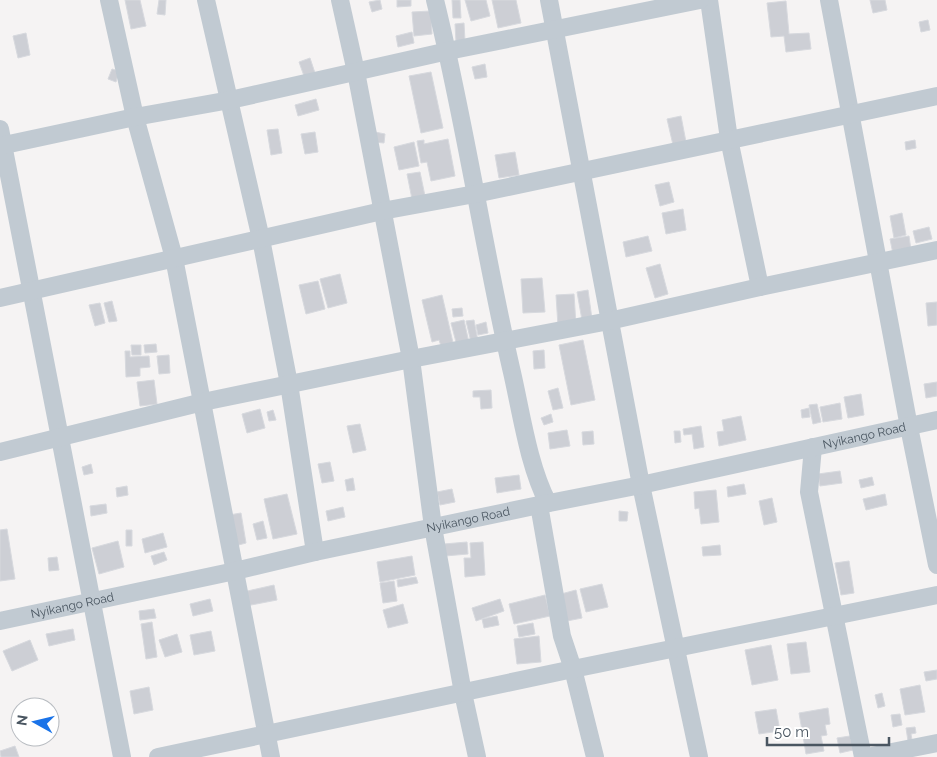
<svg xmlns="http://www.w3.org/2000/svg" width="937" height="757" font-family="Raleway,sans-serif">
<rect width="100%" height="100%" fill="#f5f3f3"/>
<path fill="#cdcfd5" stroke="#d7d9de" d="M125 0H140L146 26 131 29Z
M159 0H166L165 15 157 14Z
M380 0 382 9 372 12 369 2Z
M397 0H411V6L397 7Z
M452 0H460L461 18H453Z
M465 0H486L490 16 471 21Z
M492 0H516L521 23 498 28Z
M870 0H885L887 10 873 13Z
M786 1 789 34 809 33 811 49 786 52 784 36 771 37 767 3Z
M431 11 432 34 414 36 412 12Z
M928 20 930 30 921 32 919 22Z
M464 23 465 41 456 42 455 24Z
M412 32 414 43 398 47 396 36Z
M26 33 30 55 18 58 13 36Z
M310 58 315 73 304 76 299 62Z
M485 64 487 77 475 79 472 67Z
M112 69 119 71 116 82 108 79Z
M431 72 443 128 421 133 409 76Z
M316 99 319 110 298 116 295 105Z
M681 116 686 142 673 145 667 119Z
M278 129 282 153 271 155 267 130Z
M315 132 318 152 305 154 301 134Z
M375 132 385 134 384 143 374 142Z
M448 139 455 176 431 181 427 162 421 163 417 141 424 140V144Z
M915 140 916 148 906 150 905 142Z
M414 142 419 166 399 170 394 147Z
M515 152 519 175 499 178 495 155Z
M420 172 425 196 412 199 407 174Z
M669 182 674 202 660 206 655 185Z
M683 209 686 230 666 234 662 213Z
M902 213 906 235 894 238 890 216Z
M929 227 932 239 916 243 913 231Z
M648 236 652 251 626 257 623 242Z
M909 236 911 250 893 254 890 239Z
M660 264 668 294 655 298 646 268Z
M340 274 347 303 328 308 320 279Z
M542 278 545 312 523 313 521 279Z
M318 281 325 309 306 314 299 285Z
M588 290 592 319 582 320 577 292Z
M574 294 576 325 558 326 556 295Z
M442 295 454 347 442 349 439 340 432 342 422 300Z
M112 301 117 321 109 322 104 303Z
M937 302V325L928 326 926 303Z
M100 303 105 323 95 326 89 305Z
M462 308 463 316 453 317 452 309Z
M464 320 469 343 457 346 451 323Z
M474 320 478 341 471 342 466 321Z
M486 322 488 333 478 335 476 325Z
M583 340 595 400 571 405 559 345Z
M156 344 157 352 145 353 144 345Z
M131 345H141V355H132Z
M544 350 545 368 534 369 533 351Z
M125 351H130V357L149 356 150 367 140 368V376L126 377Z
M169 355 170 373 159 374 157 356Z
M154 380 157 404 140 406 137 382Z
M937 382V396L926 398 924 384Z
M558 388 563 408 553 410 548 391Z
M491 390 492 408 481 409 480 397H473V391Z
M861 394 864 415 848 418 844 397Z
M840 403 842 419 823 422 820 407Z
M817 404 821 422 813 424 809 405Z
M809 408 810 417 802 418 801 410Z
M260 409 265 428 247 433 242 414Z
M273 410 276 420 269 421 267 412Z
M551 414 553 422 544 425 541 418Z
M741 416 746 440 719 446 717 432 724 431 722 420Z
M360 424 366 450 353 453 347 426Z
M701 426 704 447 694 449 692 434 684 435 683 429Z
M567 430 570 446 550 449 548 433Z
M593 431 594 444 583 445 582 432Z
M674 431H680L681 442 675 443Z
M330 462 334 481 322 483 318 464Z
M91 464 93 473 84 475 82 467Z
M840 471 842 483 820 486 818 474Z
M519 475 521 489 497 493 495 478Z
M872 477 874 485 861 488 859 480Z
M353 478 355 490 347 491 345 480Z
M744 484 746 494 728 497 727 487Z
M127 486 128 495 117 497 116 488Z
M452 489 455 502 440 505 437 492Z
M716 490 719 522 701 524 699 508 695 509 694 492Z
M287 494 297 534 273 539 264 499Z
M885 494 887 505 866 510 863 499Z
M772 498 777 522 764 525 759 501Z
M106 504 107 513 91 516 90 506Z
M343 507 345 517 328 521 326 511Z
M619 511 628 512 627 521H619Z
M241 513 246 543 235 546 229 515Z
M263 521 267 538 257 540 253 524Z
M7 529 15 579 0 581V530Z
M126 530H132V546H126Z
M163 533 167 547 145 553 142 539Z
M118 541 124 567 99 574 92 548Z
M467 542 468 554 445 556 444 544Z
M483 542 485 575 465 577 464 558H471L470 543Z
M720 545 721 555 703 556 702 547Z
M164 552 167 560 154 565 151 556Z
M412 556 415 575 380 582 377 562Z
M57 557 59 570 49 571 48 558Z
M849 561 854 593 841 595 835 563Z
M416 577 418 583 398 587 397 580Z
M394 581 397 601 383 603 380 583Z
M602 584 608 607 586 612 580 589Z
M274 585 277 600 246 606 243 592Z
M576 590 582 618 567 621 561 594Z
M545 595 550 616 514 624 509 604Z
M210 599 213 611 193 616 190 604Z
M500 599 504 611 476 621 472 608Z
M403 604 408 623 388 628 383 610Z
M154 609 156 618 140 620 139 611Z
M497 616 499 625 484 628 482 619Z
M152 622 157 657 146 659 141 624Z
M533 623 535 634 519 637 517 626Z
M73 629 75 640 49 646 46 634Z
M211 631 215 651 194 655 190 635Z
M177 634 182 652 165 657 159 640Z
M539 636 541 662 517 664 514 639Z
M30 640 38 660 12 671 3 651Z
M806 642 810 672 791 674 787 644Z
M771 645 778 680 752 685 745 650Z
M937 670V679L926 681 924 672Z
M920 685 925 712 905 715 900 689Z
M149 687 153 710 134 714 130 691Z
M882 693 885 706 878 708 875 695Z
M828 708 830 724 825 725 827 735 821 736 824 751 806 754 799 713Z
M776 709 780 731 759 734 755 712Z
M900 714 902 725 893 727 891 715Z
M915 727 916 733 911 734 912 740 908 741 906 728Z
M850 736 853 750 840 753 837 738Z
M15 746 19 757H1L0 751Z"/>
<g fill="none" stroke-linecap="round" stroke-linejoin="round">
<g stroke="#c1cad2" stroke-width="18">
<path d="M109 0 135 117 174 258 271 757"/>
<path d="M206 0 261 239 289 384 315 552"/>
<path d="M340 0 356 72 411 359 433 527 463 693 477 757"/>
<path d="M435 0C465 121 483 246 511 368 521 410 528 465 548 503"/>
<path d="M549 0 641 485 699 757"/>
<path d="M709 0 729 139 760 287"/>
<path d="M829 0 909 427 937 565"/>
<path d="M0 129 122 757"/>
<path d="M0 146 135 117 230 100 448 51 700 0"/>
<path d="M0 298 382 211 475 194 937 96"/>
<path d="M813 447 809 492 863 757"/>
<path d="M0 452 203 402 411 359 609 321 760 287 937 250"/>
<path d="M539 505 562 636 573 669 595 757"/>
<path id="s1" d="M0 621 235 571 315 552 539 505 641 485 937 420"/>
<path d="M158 757 573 669 937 595"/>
<path d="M867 757 937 743"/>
</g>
</g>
<g text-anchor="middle" stroke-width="4" stroke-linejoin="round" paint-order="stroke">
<g font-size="12" fill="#4a5661" stroke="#fff">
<text dy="4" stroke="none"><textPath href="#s1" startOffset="884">Nyikango Road</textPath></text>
<text dy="4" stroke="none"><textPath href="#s1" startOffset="479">Nyikango Road</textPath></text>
<text dy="4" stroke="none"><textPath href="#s1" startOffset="74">Nyikango Road</textPath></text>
</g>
</g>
<g transform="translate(35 722) rotate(278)"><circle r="24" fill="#ffffff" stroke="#b7bbc0"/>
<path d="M0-4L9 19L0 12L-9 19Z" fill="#1a73e8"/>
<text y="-8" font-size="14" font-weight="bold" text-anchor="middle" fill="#4a5661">N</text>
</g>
<path d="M767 737v8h122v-8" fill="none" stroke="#4a5661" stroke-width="2.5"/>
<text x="774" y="737" font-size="15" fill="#4a5661" stroke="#ffffff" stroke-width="4" paint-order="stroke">50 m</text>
</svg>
